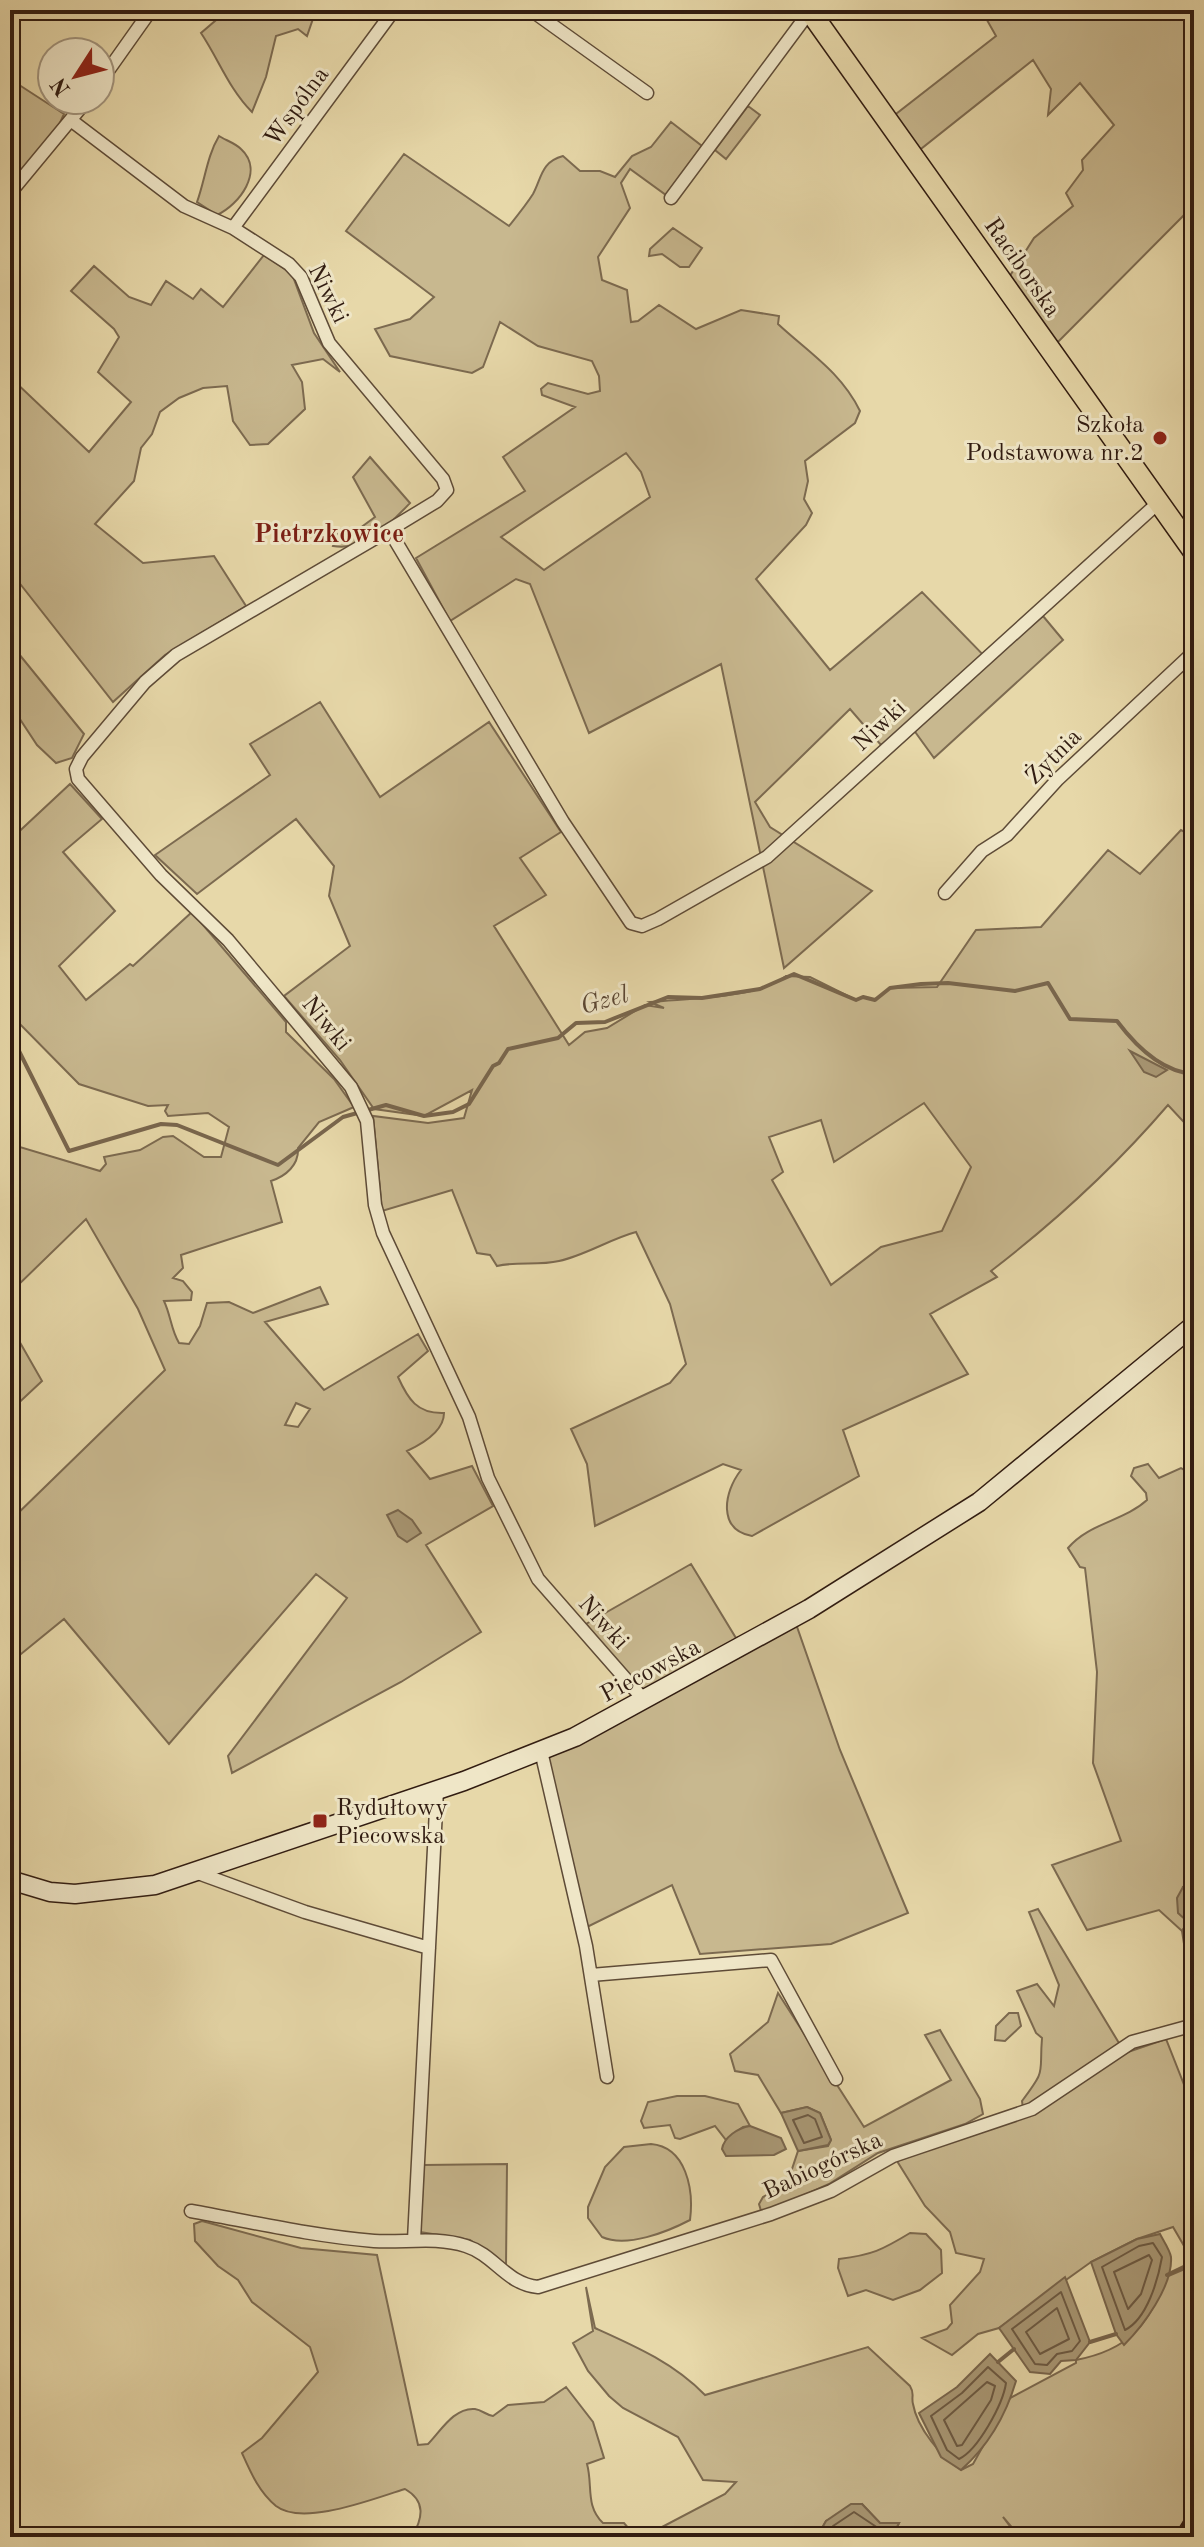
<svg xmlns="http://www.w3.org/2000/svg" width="1204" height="2547" font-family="'Old Standard TT',serif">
<rect width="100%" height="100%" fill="#e7d8a9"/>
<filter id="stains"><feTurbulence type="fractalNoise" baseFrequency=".0025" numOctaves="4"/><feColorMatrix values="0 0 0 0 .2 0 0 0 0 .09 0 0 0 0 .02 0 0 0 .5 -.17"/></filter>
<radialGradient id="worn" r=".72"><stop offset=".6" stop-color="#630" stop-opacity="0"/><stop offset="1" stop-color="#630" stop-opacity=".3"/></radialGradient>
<path fill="#c8b88f" stroke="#7c6a50" stroke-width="2" fill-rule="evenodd" d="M260 10H316L307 36 298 29 276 36 266 77 252 112C229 89 219 60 201 33L222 15Z
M986 10H1194V205L1050 350 1004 285 1034 238 1073 206 1066 193 1083 170 1082 160 1114 125 1080 83 1048 115 1051 89 1033 60 912 156 887 121 996 36 983 13Z
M10 79 64 114 54 136 10 184Z
M748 106 760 115 726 159 715 150Z
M671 122 702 146 666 195 630 169 621 183 630 208 598 257 602 280 627 290 631 322 638 321 659 305 696 329 741 310 779 316 778 324C808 352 841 372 860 411L855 423 805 461 808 481 804 499 812 513 806 525 756 579 830 670 922 592 990 662 1043 616 1063 640 934 758 913 729 881 745 850 709 755 802 770 827 872 891 784 968 721 664 589 733 530 584 516 579 450 621 416 558 525 491 503 457 575 407 542 395 541 389 548 383 588 394 600 391 599 376 592 361 538 346 500 322 483 367 472 373 390 356 375 329 410 319 434 297 346 231 404 154 509 226C517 216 526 205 533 194 542 177 541 162 563 156L580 171H600L615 177 632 156 651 147ZM626 453 641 472 650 497 544 570 501 537Z
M219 136C225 140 235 143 241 149 265 171 239 205 217 215L197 202C205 180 207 156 219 136Z
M673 228 702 248 689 267H680L662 254 649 256 650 249Z
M264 255 292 274 314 333 340 372 323 359 292 365 302 382 305 409 268 444 250 445 233 421 227 386 203 388 179 398 160 412 152 434 141 448 134 481 95 524 143 563 214 556 246 606 165 655 113 702 10 571V377L89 452 131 402 98 372 119 337 114 329 71 291 94 266 129 297 151 305 166 281 193 299 201 289 223 307Z
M370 457 410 503C390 524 364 552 333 546L340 529 356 531 375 517 353 477Z
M10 643 84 734 72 758 56 763 37 745 10 704Z
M320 702 380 797 489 722 561 832 520 858 546 895 494 926 569 1045 585 1032 607 1028 645 1005 664 1008 650 1002C688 998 756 999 786 976L810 977 856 1000 863 997 875 1000 890 988 937 987 976 930 1041 927 1108 850 1140 874 1181 830 1194 837V1133L1168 1105C1114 1168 1056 1221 991 1271L997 1277 930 1314 968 1374 843 1430 859 1476 752 1536C718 1530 723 1493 741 1470L723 1464 595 1526 587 1464 571 1429 670 1383 686 1364 670 1304 636 1232C610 1239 586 1255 559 1261 538 1266 518 1261 497 1266L490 1255 477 1253 452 1190 382 1211 373 1116 428 1123 464 1118 472 1090 424 1116 374 1109 340 1060 284 996 350 946 329 896 334 866 296 819 197 894 155 855 270 775 250 744ZM924 1103 971 1167 942 1231 881 1247 831 1285 772 1180 783 1172 769 1137 821 1120 834 1162Z
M70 784 102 819 63 852 115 911 59 966 86 1000 130 964 133 966 192 912 286 1022V1032L334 1079 354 1107 319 1122 298 1148C299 1165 286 1176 271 1181L282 1222 181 1255 183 1268 173 1278 183 1281 192 1292 191 1300 164 1301C171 1316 171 1330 179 1343L189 1344 200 1326 207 1303 229 1302 253 1313 320 1287 328 1304 265 1322 324 1390 418 1334 428 1351 398 1377C408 1399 417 1414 444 1413 444 1432 422 1444 407 1451L430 1479 472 1466 493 1506 426 1545 481 1632 401 1682 232 1773 228 1756 347 1598 316 1574 169 1744 64 1619 10 1663V1521L165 1370 138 1309 86 1219 10 1293V1144L100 1171 106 1164 104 1157 140 1150 163 1137 173 1136 204 1157H221L229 1127 208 1113 168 1116 165 1111 168 1105 148 1106 79 1084 10 1014V840ZM296 1403 310 1409 298 1427 285 1425Z
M10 1325 42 1381 10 1411Z
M1148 1464 1159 1478 1181 1468 1194 1475V1886L1183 1887 1188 1922 1182 1931 1159 1910 1087 1930 1052 1865 1121 1841 1093 1763 1097 1672 1085 1568 1080 1567 1068 1548C1089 1523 1124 1521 1147 1500L1146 1493 1131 1476 1134 1468Z
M691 1564 736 1638 796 1624 840 1750 908 1913 831 1944 700 1954 672 1885 585 1928 541 1751 638 1693 586 1624Z
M1038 1909 1125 2053 1166 2039 1194 2110V2263L1173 2227 1137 2239 1091 2262 999 2328 978 2334 952 2355 922 2338 947 2329 952 2323 950 2305 980 2272 984 2259 956 2253 950 2232 925 2206 897 2161 1024 2116 1022 2101C1047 2068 1039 2075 1042 2038L1036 2033 1017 1991 1037 1984 1054 2006 1059 1985 1029 1912Z
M778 1993 864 2127 951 2080 925 2035 940 2030 980 2099 983 2114 965 2124 878 2153 829 2184 762 2214 759 2204 763 2197 787 2184 798 2151 828 2146 831 2140 820 2113 807 2107 781 2113 758 2075 735 2071 730 2054 768 2022Z
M1009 2013H1018L1021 2026 1005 2041 995 2040 996 2026Z
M677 2096H705L738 2104 750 2126 743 2127 726 2140 715 2126 680 2139 675 2138 670 2125 644 2128 641 2121 648 2102Z
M651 2144C686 2147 694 2189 690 2220 667 2232 627 2248 602 2237L588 2218V2207L605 2167 624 2147Z
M507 2164 506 2266 470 2240 420 2232 424 2165Z
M202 2221 301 2248 377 2255 418 2445 428 2444C440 2432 454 2407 475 2409 482 2410 486 2415 493 2416L508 2405 544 2402 566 2387 593 2422 604 2458 587 2464C593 2485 585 2506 603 2523H624L636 2537H412C423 2518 426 2501 405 2489 375 2498 303 2527 276 2506 259 2492 251 2473 242 2453L262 2438 318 2372 310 2347 252 2302 238 2280 218 2266 195 2241 194 2224Z
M910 2233 926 2234 941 2250 942 2273 920 2290 893 2300 866 2290 848 2296 838 2268 839 2259C872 2255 882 2250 910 2233Z
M1194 2265V2537H1020L1003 2517 1018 2537H892L899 2523H880L862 2504 826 2521 817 2537H643L725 2494 736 2482 703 2480 678 2437 623 2408 609 2396 588 2371 573 2343 593 2331 586 2287 595 2328C635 2346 674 2363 705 2395L868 2347 910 2386C915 2394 911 2396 913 2404 917 2428 942 2458 961 2470L973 2464 1010 2398 1076 2363V2360C1128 2350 1149 2326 1166 2277Z"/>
<path fill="#a99875" stroke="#79664d" stroke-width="2" d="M1130 1051 1167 1070 1156 1077 1144 1072Z
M398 1510 412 1520 421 1533 407 1542 398 1536 387 1515Z
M1194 1886V1971L1187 1963 1182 1931 1188 1922 1178 1913 1177 1898 1183 1887Z
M807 2107 820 2113 831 2140 828 2145 798 2151 781 2113Z
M750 2126 781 2138 786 2149 774 2155 726 2156 722 2149C724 2137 738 2128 750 2126Z
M1160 2234C1163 2240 1170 2250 1171 2257 1173 2286 1143 2326 1124 2345L1116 2334 1091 2262 1137 2239Z
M1065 2277 1090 2342 1076 2360 1061 2361 1050 2374 1030 2372 999 2328Z
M990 2354 1016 2381C1006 2415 987 2447 961 2470L941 2457 919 2413 957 2387Z
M851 2504H862L880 2523H899L892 2537H817L826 2521Z"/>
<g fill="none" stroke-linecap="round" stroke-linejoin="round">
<path stroke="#6d5a43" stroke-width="2" d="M808 2115 815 2119 822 2137 804 2143 793 2120Z
M1153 2243 1162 2257C1158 2280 1147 2319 1125 2330L1102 2267 1139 2246Z
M1149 2255 1152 2260 1141 2294 1128 2309 1114 2272Z
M1061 2292 1080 2341 1072 2351 1057 2354 1047 2365 1035 2364 1012 2329Z
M1057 2308 1069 2339 1040 2354 1026 2332Z
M988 2367 1006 2383C1003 2404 978 2450 959 2459L947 2450 931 2416 962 2393Z
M987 2382 995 2386 991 2400 962 2445 957 2446 944 2420Z
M826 2537 833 2526 854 2512 884 2532 885 2537"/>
<path stroke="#79664d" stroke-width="4" d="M10 1033 69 1151 161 1124 177 1125 278 1165 343 1117 386 1105 424 1116 453 1112 469 1104 493 1066 499 1063 508 1049 558 1038 576 1023 605 1022 668 997 702 998 760 989 794 974 856 1000 863 997 875 1000 890 988 921 984 948 983 1015 991 1048 983 1070 1019 1117 1021C1135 1045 1162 1072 1194 1074
M1167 2275 1194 2262
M1090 2342 1116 2334
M998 2362 1014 2349"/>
<g stroke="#5e4b37" stroke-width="15">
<path id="street" d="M531 10 647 93
M100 82 151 10
M72 121 184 206 233 228 289 264 301 277 329 343 443 479 447 490 437 501 389 530 563 822 631 923 642 926 658 919 767 857 1158 503
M10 193 87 100
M671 198 810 11
M233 228 394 10
M389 530 176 655 145 682 82 757 76 769 78 779 161 875 228 940 351 1087 367 1121 375 1205 383 1233 469 1417 488 1478 538 1579 644 1700
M945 893 982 851 1007 835 1058 779 1194 652
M541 1751 586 1946 607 2077
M198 1873 305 1912 429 1948
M591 1975 771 1960 836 2079
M191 2211C252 2222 313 2236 374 2241 404 2243 436 2236 466 2246 495 2255 506 2284 538 2287L771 2214 831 2191 893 2156 1032 2109 1132 2042 1194 2025
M414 2240 437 1790"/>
</g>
<g stroke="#311c11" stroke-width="21">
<path id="secondary" d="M10 1880 50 1892 75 1894 155 1885 464 1781 575 1737 809 1609 979 1502 1194 1325"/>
</g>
<g stroke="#311c11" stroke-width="23">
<path id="primary" d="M809 10 1194 552"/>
</g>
<use href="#street" stroke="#efe6c7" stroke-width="12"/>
<use href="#secondary" stroke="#efe6c7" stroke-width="18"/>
<use href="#primary" stroke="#e7d8a9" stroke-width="20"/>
<g stroke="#311c11" stroke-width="7">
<path id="rail" d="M1177 2537 1194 2509"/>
</g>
<use href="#rail" stroke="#efe6c7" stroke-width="4" stroke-dasharray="12" stroke-linecap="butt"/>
</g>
<g fill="#8f2418" stroke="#efe6c7" stroke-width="3">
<circle cx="1160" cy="438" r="8"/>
<rect x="312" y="1813" width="16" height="16" rx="4"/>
</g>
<g text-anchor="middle" stroke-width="6" stroke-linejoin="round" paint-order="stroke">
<g font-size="24" fill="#311c11" stroke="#efe6c7">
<text transform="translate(296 106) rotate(-54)" y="8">Wspólna</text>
<text transform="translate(1023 267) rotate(55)" y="8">Raciborska</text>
<text transform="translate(329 293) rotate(64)" y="8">Niwki</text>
<text transform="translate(879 725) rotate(-43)" y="8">Niwki</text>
<text transform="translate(1053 756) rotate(-45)" y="8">Żytnia</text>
<text transform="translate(327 1023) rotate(51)" y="8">Niwki</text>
<text transform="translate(604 1622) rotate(48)" y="8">Niwki</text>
<text transform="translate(650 1670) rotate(-28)" y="8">Piecowska</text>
<text transform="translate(822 2165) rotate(-25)" y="8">Babiogórska</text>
</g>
<g font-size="24" fill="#311c11" stroke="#efe6c7" text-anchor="end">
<text x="1144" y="432">Szkoła<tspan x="1144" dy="28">Podstawowa nr.2</tspan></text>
<text x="336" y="1815" text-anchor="start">Rydułtowy<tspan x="336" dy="28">Piecowska</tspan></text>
</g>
<g font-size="26" font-weight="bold" fill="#7a1f14" stroke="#efe6c7">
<text x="329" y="542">Pietrzkowice</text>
</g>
<g font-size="26" font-style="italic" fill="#5b4734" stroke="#efe6c7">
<text transform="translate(604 999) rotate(-15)" y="9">Gzel</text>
</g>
</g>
<rect width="1204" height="2547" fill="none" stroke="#e7d8a9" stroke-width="40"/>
<rect x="12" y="12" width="1180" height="2523" fill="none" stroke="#311c11" stroke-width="4"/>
<rect x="20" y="20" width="1164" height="2507" fill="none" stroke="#311c11" stroke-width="2"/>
<g transform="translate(76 76) rotate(234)"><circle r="38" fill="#efe6c7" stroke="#a3957e" stroke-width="2"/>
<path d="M0-6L14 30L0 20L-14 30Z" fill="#8f2418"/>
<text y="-12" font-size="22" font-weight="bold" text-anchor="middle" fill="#311c11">N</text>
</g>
<rect width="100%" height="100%" filter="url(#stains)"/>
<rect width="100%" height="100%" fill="url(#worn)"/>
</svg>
